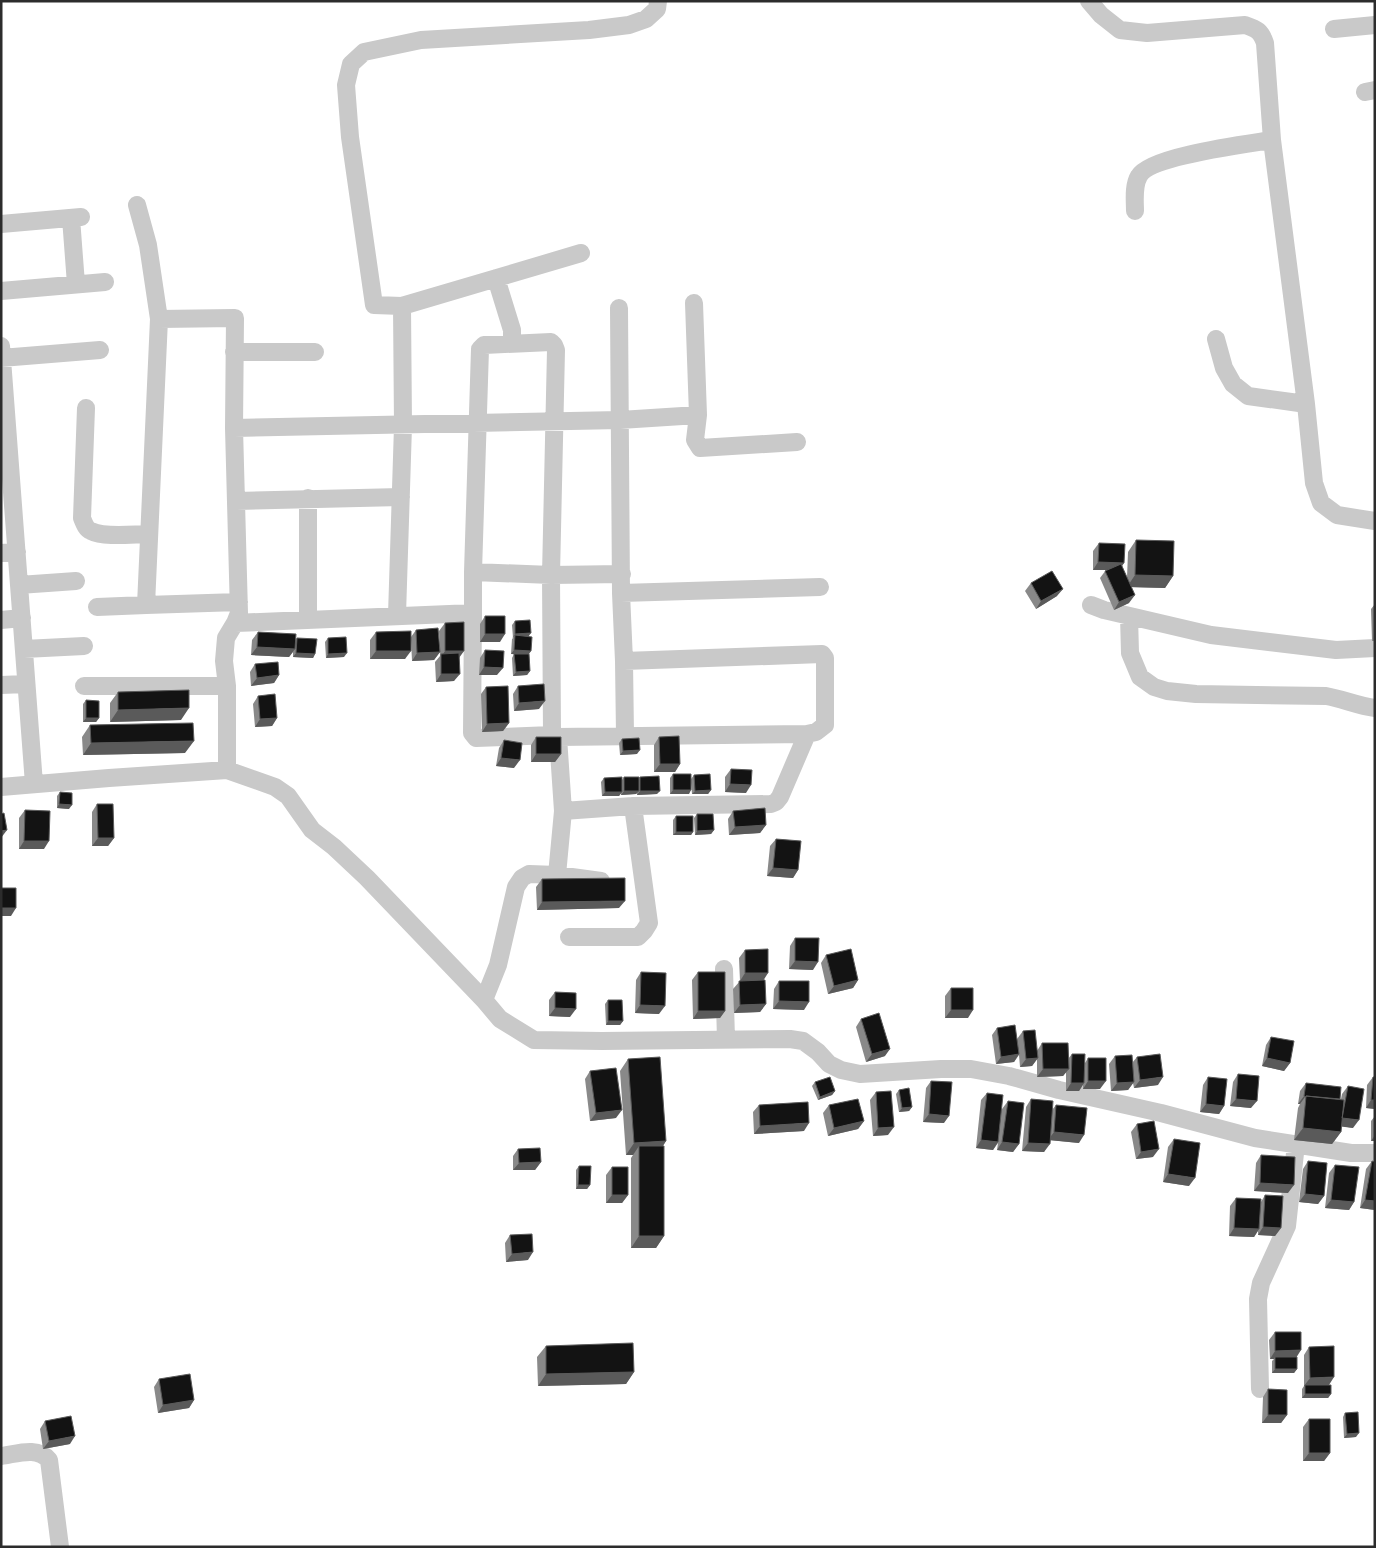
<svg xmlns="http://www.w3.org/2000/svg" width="1376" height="1548" font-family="'PT Sans Narrow',sans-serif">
<rect width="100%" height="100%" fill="#fff"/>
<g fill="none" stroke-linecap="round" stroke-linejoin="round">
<path stroke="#c9c9c9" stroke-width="18" d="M1089 1 1101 15 1120 30 1147 33 1245 25C1257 29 1261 31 1265 43L1272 140 1306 404 1314 483 1321 503 1337 515 1375 521
M1334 29 1375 25
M1365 92 1375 90
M1135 211C1135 201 1133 186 1139 176 1150 156 1248 144 1272 140
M71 218 76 284
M1 224 81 217
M496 278 512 330V344
M1 291 105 282
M694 303 698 415
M402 306 374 305 350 137 346 85 351 64 364 52 421 40 589 30 629 25 646 19 657 9 658 1
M159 319 235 318 234 428 239 613 235 623
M1216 339 1224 368 1233 384 1248 396 1306 404
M1 346 34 784
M234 352H315
M1 358 100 350
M86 408 82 518C84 523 86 529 91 531 104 538 134 534 149 534
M234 428 620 420 698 415 695 440 700 448 797 442
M308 498V619
M236 501 401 497
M1 553 17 552
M473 572 480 349 484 345 551 342 554 345 556 350 551 575 552 735
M19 585 76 581
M621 593 820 587
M146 605 239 602
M1091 605 1104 610 1211 635 1336 650 1375 648
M97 607 146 605 159 319 148 245 137 205
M473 613 472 733 476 738 552 735 558 737 807 734
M397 615 403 426 402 306 581 253
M1129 616 1130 653 1140 677 1154 687 1167 691 1196 694 1326 696C1343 699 1358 706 1375 708
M1 620 22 618
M24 649 84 646
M624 661 625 735
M1 685 26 684
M84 686H227
M558 737 563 811
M227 770V686L224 661 226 638 235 623 473 613V572L551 575 622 574
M1 787 109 778 227 770 275 787 288 796 312 830 334 847 367 878 484 1000 500 1019 534 1040 602 1041 790 1039 803 1041 818 1052 829 1064 841 1070 860 1074 941 1069H971L1009 1076 1059 1090 1161 1113 1255 1138 1351 1153H1375
M557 875 563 811 633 806 771 804 776 802 780 797 807 734 816 732 825 725V658L822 654 624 661 621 593 619 308
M569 937H638L644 931 649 923 633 806
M724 969 726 1039
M484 1000 498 965 516 887 522 878 529 874 557 875 601 881
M1260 1389 1258 1299 1261 1283 1287 1226 1296 1144
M1 1456C17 1454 37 1446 49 1460L60 1547"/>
</g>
<path fill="#898989" d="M1136 540 1173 576 1165 588 1131 587 1129 603 1114 610 1100 578 1106 570H1093V551L1099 543 1124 563 1122 566 1127 578 1128 552Z
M1031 583 1057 596 1036 609 1025 591Z
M1375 604V641H1372L1371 609Z
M485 616 500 642H480V624Z
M515 621 529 636 531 651 529 654 530 671 527 675 513 676 512 658 514 654H518H511L512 639 513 638 512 625Z
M445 623 459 658 454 681 436 682 435 662 440 656 439 631Z
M416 630 440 652 434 660 412 661 411 640 405 659H370V640L376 632 411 637Z
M258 632 295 640 297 638 315 654 313 658 293 657V652L289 657 251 655 252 640Z
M328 638 344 657 326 658 325 642Z
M485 650 497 675H479L480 658Z
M255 664 279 675 274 683 251 686 250 672Z
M518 686 539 709 514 711 513 694Z
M486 687 509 723 503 731 482 732 481 694Z
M118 692 181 720 110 722V703Z
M258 696 277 718 272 726 255 727 253 704Z
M86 700 99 718 96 722H83V704Z
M90 725 185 753 83 755 82 737Z
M536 737 561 754 555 762H531V745Z
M659 737 680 764 675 772H654V745Z
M622 739 637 754 620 755 619 743Z
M504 740 514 768 496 766 499 748Z
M731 769 746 793 725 792V777Z
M673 774 691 779 694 775 711 790 708 794H692L691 783 689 794H670V778Z
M624 777 639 778 640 777 657 794 637 795V793L636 794 621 795V793L619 796H602L601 782 604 778 622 780Z
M60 792 69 809 57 808V796Z
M97 804 114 838 108 846H92V812Z
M25 810 44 849H19V818Z
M733 811 766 825 760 833 729 835 728 819Z
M697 814 714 830 711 834 695 835 694 818Z
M676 816 693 832 691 835H673V820Z
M776 839 798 870 793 878 767 876 770 846Z
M542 879 619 908 537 910 536 887Z
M795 938 813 970 789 969 790 946Z
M745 950 763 980 766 1004 760 1012 734 1013 733 989 740 981 739 958Z
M826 955 858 980 853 988 828 994 821 963Z
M641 972 659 1014 635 1013 636 980Z
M698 972 725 1011 720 1018 693 1019 692 980Z
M779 981 804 1010 773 1009 774 989Z
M951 988 968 1018H945V996Z
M555 992 570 1017 549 1016V1000Z
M608 1000 623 1021 620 1025H606L605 1004Z
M861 1019 885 1056 866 1062 856 1027Z
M997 1028 1017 1039 1023 1031 1037 1051 1042 1043 1068 1059 1072 1054 1085 1063 1088 1058 1100 1089H1083V1085L1079 1091H1066V1072L1063 1076 1037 1077V1059L1032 1066 1020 1067 1019 1055 1014 1062 996 1064 992 1035Z
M1271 1037 1290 1063 1284 1071 1262 1066 1266 1045Z
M1115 1056 1132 1063 1137 1057 1158 1085 1134 1088 1133 1083 1128 1090 1111 1091 1109 1064Z
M628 1059 666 1141 663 1146 664 1236 656 1248H631V1158L633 1155H626L620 1071Z
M590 1071 616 1118 590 1121 585 1079Z
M1238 1074 1251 1108 1230 1106 1233 1082Z
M1208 1077 1224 1106 1219 1114 1200 1112 1203 1085Z
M1373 1077 1375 1109 1366 1108 1367 1085Z
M931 1081 944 1123 923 1122 926 1088Z
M815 1082 835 1091 832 1095 818 1100 812 1086Z
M1306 1083 1341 1099 1342 1094 1348 1086 1353 1128 1341 1126V1132L1332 1144 1294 1140 1298 1108 1300 1104H1298L1300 1091Z
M899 1090 912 1107 909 1111 899 1112 896 1094Z
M876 1092 888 1135 873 1136 870 1100Z
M987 1093 1002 1109 1008 1101 1019 1144 1013 1152 997 1150 998 1143 993 1150 976 1148 981 1100Z
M1031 1099 1052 1110 1056 1105 1079 1143 1050 1140 1044 1152 1022 1151 1026 1107Z
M759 1105 804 1131 754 1134 753 1112Z
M829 1105 864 1121 858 1129 828 1136 823 1113Z
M1375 1116V1141H1371V1121Z
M1137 1124 1153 1157 1136 1159 1131 1132Z
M1174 1139 1189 1186 1163 1182 1168 1147Z
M518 1149 541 1162 535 1170H513V1156Z
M1261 1155 1288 1193 1254 1191 1256 1163Z
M1308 1161 1324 1196 1318 1204 1299 1202 1303 1169Z
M1372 1161 1375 1210 1360 1208 1366 1169Z
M1335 1165 1354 1202 1349 1210 1325 1208 1329 1173Z
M579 1166 590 1185 587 1189H576V1170Z
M612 1167 628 1195 622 1203H606V1175Z
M1265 1195 1281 1228 1275 1236 1258 1235V1231L1254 1237 1229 1236 1230 1206 1236 1198 1261 1202Z
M510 1235 528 1260 506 1262 505 1243Z
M1275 1332 1297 1357V1369L1294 1373H1272V1361L1274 1359H1270L1269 1340Z
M546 1346 634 1372 626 1384 538 1386 537 1357Z
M1309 1347 1329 1385 1331 1394 1328 1398H1302V1389L1304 1386V1355Z
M159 1379 194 1400 189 1408 158 1413 154 1387Z
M1268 1389 1287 1415 1281 1423H1262L1263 1397Z
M1345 1413 1356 1437 1344 1438 1343 1417Z
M1309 1419 1330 1453 1324 1461H1303V1427Z
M45 1421 70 1444 43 1449 40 1429Z"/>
<path fill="#5a5a5a" d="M1098 562 1124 563 1119 570H1093Z
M1135 575 1173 576 1165 588 1127 587Z
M1063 589 1057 596 1036 609 1041 601Z
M1135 595 1129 603 1114 610 1119 602Z
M531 633 528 637 515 635 512 638 515 634Z
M485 634H505L500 642H480Z
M257 647 295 649 289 657 251 655Z
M514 650 531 651 528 655 511 654Z
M376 651H411L405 659H370Z
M445 651H464L459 658 441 657Z
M440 652 434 660 412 661 417 653Z
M296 653 315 654 313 658 293 657Z
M347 653 344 657 326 658 328 654Z
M484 667 503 668 497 675H479Z
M530 671 527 675 513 676 516 672Z
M441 674H460L454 681 436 682Z
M279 675 274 683 251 686 257 678Z
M545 701 539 709 514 711 519 703Z
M189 708 181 720 110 722 118 710Z
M86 718H99L96 722H83Z
M277 718 272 726 255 727 260 719Z
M509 723 503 731 482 732 487 724Z
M194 741 185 753 83 755 91 743Z
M640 750 637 754 620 755 623 751Z
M536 754H561L555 762H531Z
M501 758 520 760 514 768 496 766Z
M660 764H680L675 772H654Z
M730 784 751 785 746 793 725 792Z
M673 790H691L689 794H670Z
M711 790 708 794H692L695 791Z
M624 791H639L636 794 621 795Z
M640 791H660L657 794 637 795Z
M605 792H622L619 796H602Z
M59 804 72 805 69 809 57 808Z
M766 825 760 833 729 835 735 827Z
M7 830 1 838V831Z
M714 830 711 834 695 835 697 831Z
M676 832H693L691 835H673Z
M98 838H114L108 846H92Z
M24 841H49L44 849H19Z
M773 868 798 870 793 878 767 876Z
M625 901 619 908 537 910 542 902Z
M1 908H16L11 916H1Z
M795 961 818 962 813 970 789 969Z
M745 973H768L763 981H740Z
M858 980 853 988 828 994 834 986Z
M779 1001 809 1002 804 1010 773 1009Z
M766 1004 760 1012 734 1013 740 1005Z
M640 1005 665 1006 659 1014 635 1013Z
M555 1008 576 1009 570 1017 549 1016Z
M951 1010H973L968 1018H945Z
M698 1011H725L720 1018 693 1019Z
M608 1021H623L620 1025H606Z
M890 1049 885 1056 866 1062 872 1054Z
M1019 1054 1014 1062 996 1064 1001 1057Z
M1038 1058 1032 1066 1020 1067 1026 1059Z
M1267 1058 1290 1063 1284 1071 1262 1066Z
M1043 1069H1069L1063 1076 1037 1077Z
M1163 1077 1158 1085 1134 1088 1140 1080Z
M1088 1081H1106L1100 1089H1083Z
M1134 1082 1128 1090 1111 1091 1117 1083Z
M1071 1083H1084L1079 1091H1066Z
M835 1091 832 1095 818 1100 820 1097Z
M1304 1096 1305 1097 1300 1104H1298Z
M1236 1099 1257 1101 1251 1108 1230 1106Z
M1371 1100H1375V1109L1366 1108Z
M1206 1104 1224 1106 1219 1114 1200 1112Z
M912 1107 909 1111 899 1112 902 1108Z
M622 1110 616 1118 590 1121 596 1113Z
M929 1114 949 1116 944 1123 923 1122Z
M1342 1118 1359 1120 1353 1128 1337 1126Z
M864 1121 858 1129 828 1136 834 1128Z
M809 1123 804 1131 754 1134 760 1126Z
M894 1127 888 1135 873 1136 878 1128Z
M1303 1128 1341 1132 1332 1144 1294 1140Z
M1054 1132 1084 1135 1079 1143 1048 1140Z
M1375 1135V1141H1371Z
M981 1140 998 1142 993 1150 976 1148Z
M666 1141 658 1153 639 1146 633 1155H626L634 1143Z
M1002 1142 1019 1144 1013 1152 997 1150Z
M1028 1143 1050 1144 1044 1152 1022 1151Z
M1159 1149 1153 1157 1136 1159 1141 1152Z
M541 1162 535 1170H513L519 1163Z
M1168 1174 1195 1178 1189 1186 1163 1182Z
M1260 1183 1294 1185 1288 1193 1254 1191Z
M578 1185H590L587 1189H576Z
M1305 1194 1324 1196 1318 1204 1299 1202Z
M612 1195H628L622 1203H606Z
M1331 1200 1354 1202 1349 1210 1325 1208Z
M1365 1200 1375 1201V1210L1360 1208Z
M1263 1227 1281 1228 1275 1236 1258 1235Z
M1234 1228 1259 1229 1254 1237 1229 1236Z
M639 1236H664L656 1248H631Z
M533 1252 528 1260 506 1262 512 1254Z
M1301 1350 1296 1358 1275 1357 1274 1359H1270L1275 1351Z
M1275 1369H1297L1294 1373H1272Z
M634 1372 626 1384 538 1386 546 1374Z
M1334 1377 1329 1385 1304 1386 1310 1378Z
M1305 1394H1331L1328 1398H1302Z
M194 1400 189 1408 158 1413 163 1405Z
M1268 1415H1287L1281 1423H1262Z
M1359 1433 1356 1437 1344 1438 1347 1434Z
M75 1436 70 1444 43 1449 49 1441Z
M1309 1453H1330L1324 1461H1303Z"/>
<path fill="#131313" stroke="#5a5a5a" d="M1136 540 1174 541 1173 576 1135 575Z
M1099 543 1125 544 1124 563 1098 562Z
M1121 564 1135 595 1119 602 1105 571Z
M1052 571 1063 589 1041 601 1031 583Z
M485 616H505V634H485Z
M530 620 531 633 515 634V621Z
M464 622V651H445V623Z
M438 628 440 652 417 653 416 630Z
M411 631V651H376V632Z
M258 632 296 634 295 649 257 647Z
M515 635 532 637 531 651 514 650Z
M346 637 347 653 328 654V638Z
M297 638 317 639 315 654 296 653Z
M485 650 504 651 503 668 484 667Z
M459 653 460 674H441V654Z
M514 654H529L530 671 516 672Z
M278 662 279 675 257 678 255 664Z
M544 684 545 701 519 703 518 686Z
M508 686 509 723 487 724 486 687Z
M189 690V708L118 710V692Z
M275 694 277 718 260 719 258 696Z
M86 700 99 701V718H86Z
M193 723 194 741 91 743 90 725Z
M679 736 680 764H660L659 737Z
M536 737H561V754H536Z
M639 738 640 750 623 751 622 739Z
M504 740 522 743 520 760 501 758Z
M731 769 752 770 751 785 730 784Z
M673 774H691V790H673Z
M710 774 711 790 695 791 694 775Z
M659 776 660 791H640V777Z
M622 777V792H605L604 778Z
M624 777H639V791H624Z
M60 792 72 793V805L59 804Z
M97 804H113L114 838H98Z
M765 808 766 825 735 827 733 811Z
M25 810 50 811 49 841H24Z
M4 813 7 830 1 831V814Z
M697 814H713L714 830 697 831Z
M676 816H693V832H676Z
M776 839 801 841 798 870 773 868Z
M625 878V901L542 902V879Z
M1 888H16V908H1Z
M795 938H819L818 962 795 961Z
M768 949V973H745V950Z
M851 949 858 980 834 986 826 955Z
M641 972 666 973 665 1006 640 1005Z
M698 972H725V1011H698Z
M765 980 766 1004 740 1005 739 981Z
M779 981H809V1002L779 1001Z
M951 988H973V1010H951Z
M555 992 576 993V1009L555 1008Z
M608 1000H622L623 1021H608Z
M879 1013 890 1049 872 1054 861 1019Z
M1015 1025 1019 1054 1001 1057 997 1028Z
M1035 1030 1038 1058 1026 1059 1023 1031Z
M1271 1037 1294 1041 1290 1063 1267 1058Z
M1042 1043H1068L1069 1069H1043Z
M1072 1054H1085L1084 1083H1071Z
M1160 1054 1163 1077 1140 1080 1137 1057Z
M1132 1055 1134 1082 1117 1083 1115 1056Z
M660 1057 666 1141 634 1143 628 1059Z
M1088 1058H1106V1081H1088Z
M616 1068 622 1110 596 1113 590 1071Z
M1238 1074 1259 1076 1257 1101 1236 1099Z
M830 1077 835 1091 820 1097 815 1082Z
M1208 1077 1227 1079 1224 1106 1206 1104Z
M1373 1077H1375V1100H1371Z
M931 1081 952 1082 949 1116 929 1114Z
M1306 1083 1341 1087 1340 1099 1306 1096V1097L1304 1096Z
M1348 1086 1364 1089 1359 1120 1342 1118Z
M909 1088 912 1107 902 1108 899 1090Z
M891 1091 894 1127 878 1128 876 1092Z
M987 1093 1003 1095 998 1142 981 1140Z
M1306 1096 1344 1100 1341 1132 1303 1128Z
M858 1099 864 1121 834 1128 829 1105Z
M1031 1099 1053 1101 1050 1144 1028 1143Z
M1008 1101 1024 1103 1019 1144 1002 1142Z
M808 1102 809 1123 760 1126 759 1105Z
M1056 1105 1087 1108 1084 1135 1054 1132Z
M1154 1121 1159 1149 1141 1152 1137 1124Z
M1174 1139 1200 1143 1195 1178 1168 1174Z
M639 1146H664V1236H639Z
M540 1148 541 1162 519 1163 518 1149Z
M1261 1155 1295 1157 1294 1185 1260 1183Z
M1308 1161 1327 1163 1324 1196 1305 1194Z
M1372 1161 1375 1162V1201L1365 1200Z
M1335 1165 1359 1167 1354 1202 1331 1200Z
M579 1166H591L590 1185H578Z
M612 1167H628V1195H612Z
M1265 1195 1283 1196 1281 1228 1263 1227Z
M1236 1198 1261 1199 1259 1229 1234 1228Z
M532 1234 533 1252 512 1254 510 1235Z
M1275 1332H1301V1350L1275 1351Z
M633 1343 634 1372 546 1374V1346Z
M1334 1346V1377L1310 1378 1309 1347Z
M1275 1357H1297V1369H1275Z
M190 1374 194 1400 163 1405 159 1379Z
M1305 1385H1331V1394H1305Z
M1268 1389 1287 1390V1415H1268Z
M1358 1412 1359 1433 1347 1434 1345 1413Z
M71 1416 75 1436 49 1441 45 1421Z
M1309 1419H1330V1453H1309Z"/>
<rect width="1376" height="1548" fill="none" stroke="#2c2c2c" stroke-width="5"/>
</svg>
